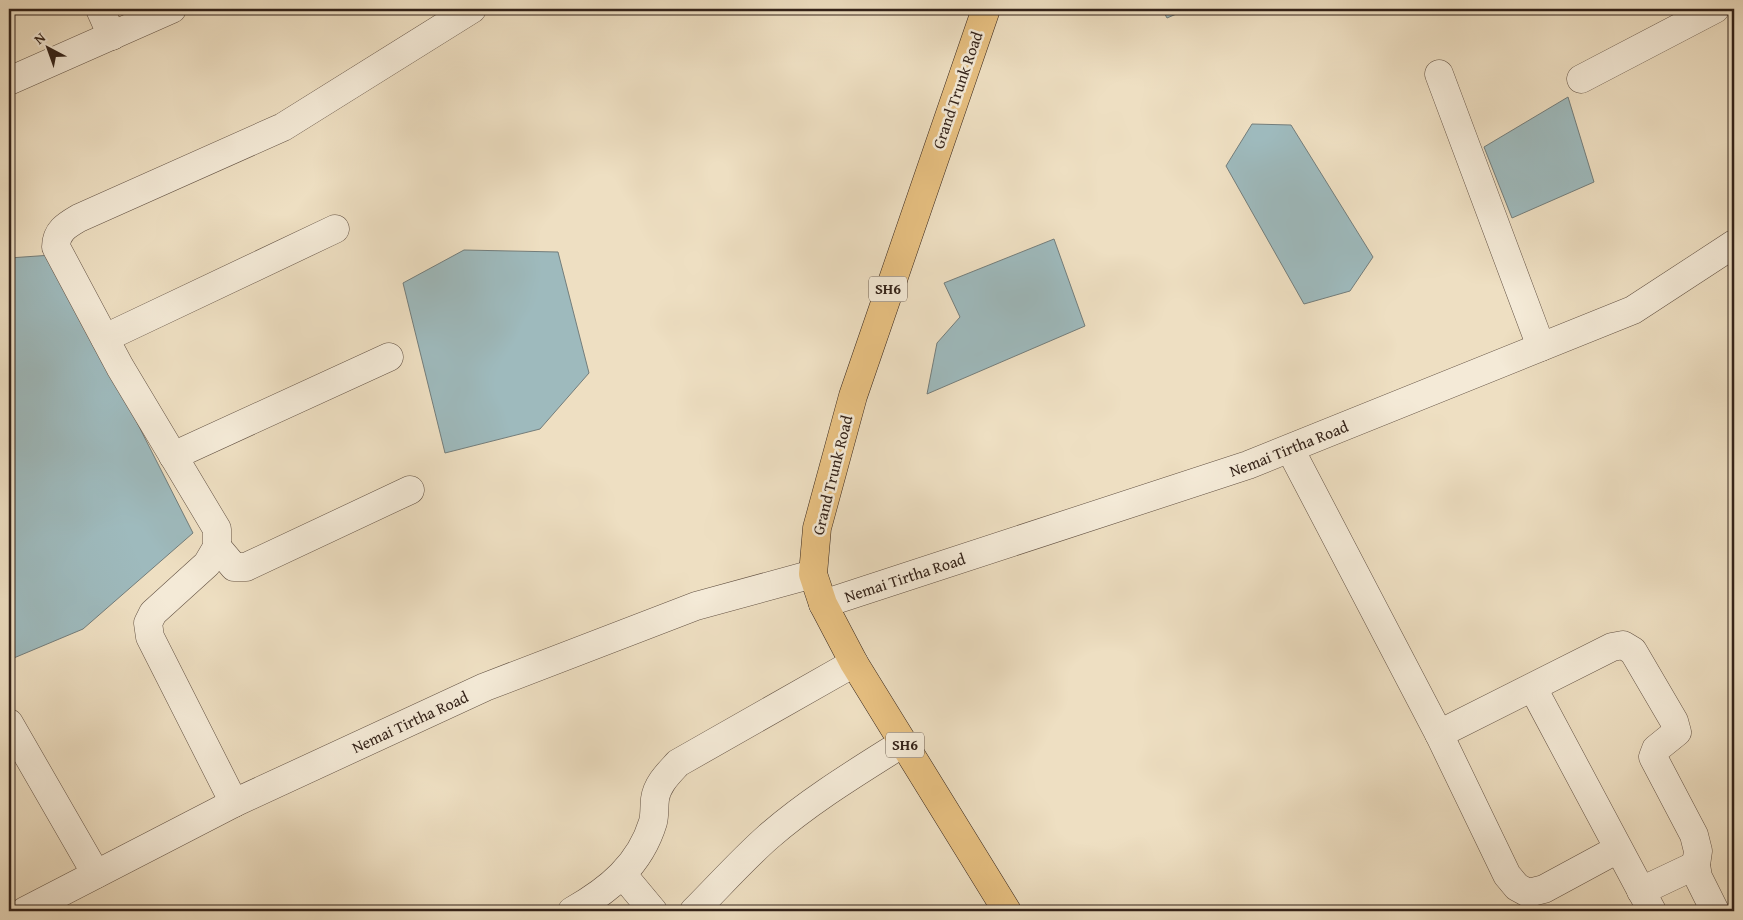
<svg xmlns="http://www.w3.org/2000/svg" width="1743" height="920" font-family="'Gentium Book Plus',serif">
<rect width="100%" height="100%" fill="#eedfc2"/>
<filter id="stains"><feTurbulence type="fractalNoise" baseFrequency=".004" numOctaves="4"/><feColorMatrix values="0 0 0 0 .2 0 0 0 0 .09 0 0 0 0 .02 0 0 0 .5 -.17"/></filter>
<radialGradient id="worn" r=".72"><stop offset=".6" stop-color="#630" stop-opacity="0"/><stop offset="1" stop-color="#630" stop-opacity=".3"/></radialGradient>
<path fill="#9ebabd" stroke="#737d7b" d="M1162 9H1188L1167 18Z
M1568 97 1594 182 1512 218 1484 147Z
M1252 124 1291 125 1373 257 1350 291 1304 304 1226 166Z
M1054 239 1085 326 927 394 937 343 960 317 944 283Z
M464 250 558 252 589 373 540 429 445 453 403 283Z
M52 255 193 533 83 629 9 660V258Z"/>
<g fill="none" stroke-linecap="round" stroke-linejoin="round">
<g stroke="#625143" stroke-width="29">
<g id="minor">
<path d="M100 9 112 36"/>
<path d="M1439 74 1541 347"/>
<path d="M1581 79 1715 9"/>
<path d="M9 81 172 9"/>
<path d="M105 338 335 229"/>
<path d="M1290 449 1439 734 1507 875 1517 887 1528 893 1544 889 1618 849"/>
<path d="M173 456 389 357"/>
<path d="M217 547 234 567H246L410 490"/>
<path id="s1" d="M823 604 1248 465 1633 310 1734 244"/>
<path d="M1533 688 1652 911"/>
<path d="M9 723 96 874"/>
<path d="M1439 734 1612 647 1623 645 1633 651 1674 721 1677 732 1656 749 1653 757 1694 835 1698 851 1696 865 1698 877 1715 911"/>
<path d="M234 803 150 637 148 623 153 613 207 564 217 547V529L120 367 56 247C56 231 67 225 79 218L283 127 472 9"/>
<path d="M623 875 653 911"/>
<path d="M1641 891 1696 865"/>
<path id="s2" d="M25 911 234 803 485 687 696 606 813 574"/>
<path d="M572 911C609 890 640 865 653 822 655 814 654 806 655 799 657 784 669 773 678 763L854 663"/>
<path d="M694 911C718 887 742 860 768 837 809 801 857 772 903 743"/>
</g>
</g>
<g stroke="#332219" stroke-width="29">
<path id="major" d="M986 9 853 396 817 528 813 574 823 604 854 663 1007 911"/>
</g>
<use href="#minor" stroke="#f4ead7" stroke-width="28"/>
<use href="#major" stroke="#e7c081" stroke-width="28"/>
</g>
<g text-anchor="middle" stroke-width="5" stroke-linejoin="round" paint-order="stroke">
<g fill="#f4ead7" stroke="#6d5e52" stroke-width="1">
<rect x="869" y="276.5" width="38" height="25" rx="4"/>
<rect x="886" y="732.5" width="38" height="25" rx="4"/>
</g>
<g font-size="15" font-weight="bold" fill="#332219">
<text x="888" y="294">SH6</text>
<text x="905" y="750">SH6</text>
</g>
<g font-size="16" fill="#332219" stroke="#f4ead7">
<text transform="translate(957 90) rotate(-71)" y="6">Grand Trunk Road</text>
<text dy="6" stroke="none"><textPath href="#s1" startOffset="491">Nemai Tirtha Road</textPath></text>
<text transform="translate(832 475) rotate(-76)" y="6">Grand Trunk Road</text>
<text dy="6" stroke="none"><textPath href="#s1" startOffset="86">Nemai Tirtha Road</textPath></text>
<text dy="6" stroke="none"><textPath href="#s2" startOffset="429">Nemai Tirtha Road</textPath></text>
</g>
</g>
<rect width="1743" height="920" fill="none" stroke="#eedfc2" stroke-width="30"/>
<rect x="10" y="10" width="1723" height="900" fill="none" stroke="#332219" stroke-width="2.5"/>
<rect x="15" y="15" width="1713" height="890" fill="none" stroke="#332219"/>
<g transform="translate(48 48) rotate(319)" stroke="#f4ead7" stroke-width="4" paint-order="stroke">
<path d="M0-4L9 19L0 12L-9 19Z" fill="#332219"/>
<text y="-8" font-size="14" font-weight="bold" text-anchor="middle" fill="#332219">N</text>
</g>
<rect width="100%" height="100%" filter="url(#stains)"/>
<rect width="100%" height="100%" fill="url(#worn)"/>
</svg>
